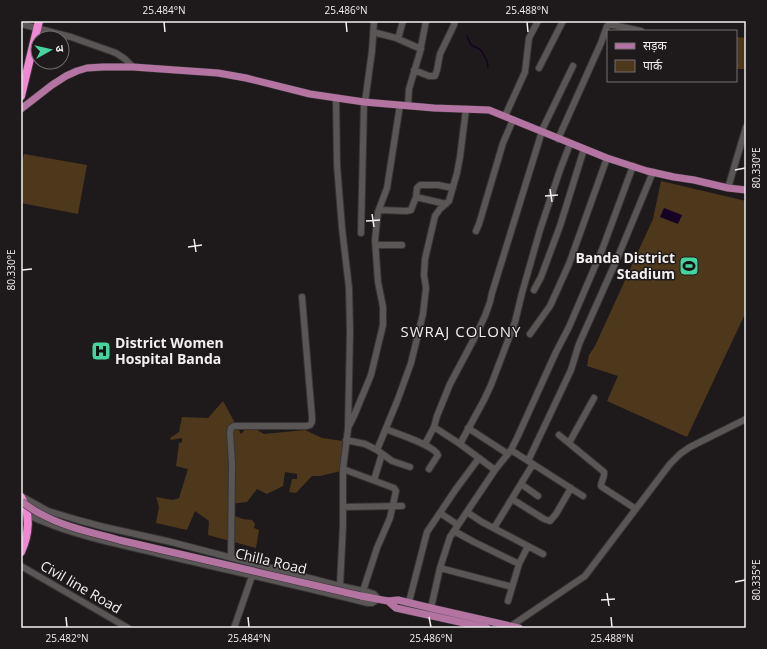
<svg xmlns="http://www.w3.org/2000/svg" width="767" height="649" font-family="'Open Sans','Noto Sans Devanagari',sans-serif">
<rect width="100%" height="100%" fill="#1e1a1b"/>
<path fill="#4e381b" d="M736 37 746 38V69H736Z
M24 154 87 165 78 214 21 203V169Z
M661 181 746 201V312L687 437 607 401 618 376 587 366 589 355 595 346 653 219Z
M223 401 241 434 249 425 264 434 305 430 322 438 343 441 341 471 320 476H312L296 493 289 492 292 479H297V474L285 472 283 486 267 494 257 489 247 502 231 504 229 514 243 519 252 520 255 524 254 528 259 530 256 548 208 535 209 521 195 511 187 530 156 523 159 507 156 497 173 500 179 498 188 469 176 466 179 443 182 442V438L171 440 170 438 179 432 182 417 208 418Z"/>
<path fill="#150224" d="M664 208 682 215 678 224 660 217Z"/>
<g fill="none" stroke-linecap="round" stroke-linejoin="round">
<path stroke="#150224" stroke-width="1.5" d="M467 36 471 45 481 50 487 61 488 67"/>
<g stroke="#373435" stroke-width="8">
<path id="minor" d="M21 24 71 37 116 53 125 59 133 67
M373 32 396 38 421 49
M398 39 403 21
M539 68 563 21
M414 70 429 76H435L437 70 440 54 454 25 455 21
M336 98 337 165 342 228 349 288 350 332 348 429 343 469 394 488 396 491 390 518 377 548 363 591
M365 102 372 51 374 21
M408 105 409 89 420 52 426 21
M505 116 525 72 529 38 538 21
M558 139 601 43 607 26 609 25H613L641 31
M728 188 746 127
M416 197 446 204
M379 210 406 211 411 210 416 197 417 188 420 185H438L453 188
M476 231 479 224 503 143 513 120
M361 233 364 102
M376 245H402
M534 290 541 277 560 226 584 149
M530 334 550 306 569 264 607 158
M434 427 460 444 495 470
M348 428 354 416 371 375 383 325V307L378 282 375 240 378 212 387 188 400 105
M468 428 508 454
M386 429C397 434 434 445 438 455L429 469
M559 435 604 472C605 477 601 481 601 486L602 487 636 509
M346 440 365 444 377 450 392 461 410 467
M569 443 594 398
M425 444 434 427 437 416 450 384 475 337 485 316 490 302 492 293 543 128 573 66
M460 444 484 400 491 385 515 322 522 293 540 230 560 170 570 144
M377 450 398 399 411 363 423 314 426 288 424 275 425 259 435 216 440 209 449 201 457 173 460 157 466 109
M511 450 583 496
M528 461 571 370 579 344 617 259 653 172
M374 480 382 454
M521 484 538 496
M21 496 48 511 78 520 104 527 171 542 340 586 368 592 374 594 378 599 372 603H368C300 586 232 571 164 555 118 544 71 535 28 515
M512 499 544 519 550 521 556 514 571 488
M343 507 402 506
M467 512 482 522 543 554
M440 513 458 525
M494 528 533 464
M454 531 474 542 519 564
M231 557 232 464 230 432 231 428 234 426H307L310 425 312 422V417L302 297
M21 566 128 628
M440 568 512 587
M340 586 343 525V469
M508 601 519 564 528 546
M409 602 427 532 456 489 479 458
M431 608 440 568 450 537 495 470 511 450 517 438 556 352 569 327 602 250 633 166
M511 626 585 576 670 464 680 454 690 447 746 419
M234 628 252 576"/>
</g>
<g stroke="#373435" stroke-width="8">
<path id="major" d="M21 109 52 85 66 76 77 71 87 68 103 67H133L218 73 246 78 310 94 364 102 434 108 489 110 607 158 647 171 674 177 694 180 728 188 746 190
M361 596 388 601 398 600 431 608 519 628
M388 601 396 608 487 628"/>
</g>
<g stroke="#373435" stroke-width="10">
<path id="highway" d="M21 96 39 21
M21 497C31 514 29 535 21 552"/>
</g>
<use href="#minor" stroke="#5a5656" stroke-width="6"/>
<use href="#major" stroke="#b474a2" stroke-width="7"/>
<use href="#highway" stroke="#f088d4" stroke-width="8"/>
<g stroke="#373435" stroke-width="8" stroke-linecap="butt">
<path id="major-bridge" d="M22 502C28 506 34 511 41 514 64 527 94 533 119 540L361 596"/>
</g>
<use href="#major-bridge" stroke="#b474a2" stroke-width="7"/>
</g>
<path fill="none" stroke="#f2eff0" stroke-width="1.5" d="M164 22 165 32M346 22 347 32M527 22 528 32M735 170 745 168M550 189 552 202M545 196 558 195M372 214 374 227M366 221 380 220M194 239 196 252M188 247 202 245M22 270 32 269M735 582 745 580M607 593 609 606M601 600 615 599M66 617 67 627M248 617 249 627M429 617 431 627M611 617 612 627"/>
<defs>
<g id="stadium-square" transform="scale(1)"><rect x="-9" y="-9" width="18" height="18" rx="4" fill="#46d49e" stroke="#1e1a1b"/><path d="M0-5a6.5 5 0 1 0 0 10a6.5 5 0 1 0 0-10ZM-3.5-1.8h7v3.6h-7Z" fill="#111"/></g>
<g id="hospital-square" transform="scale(1)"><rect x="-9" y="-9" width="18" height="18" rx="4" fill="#46d49e" stroke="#1e1a1b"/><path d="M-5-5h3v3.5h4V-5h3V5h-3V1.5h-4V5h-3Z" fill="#111"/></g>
</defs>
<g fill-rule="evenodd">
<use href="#stadium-square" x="689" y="266"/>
<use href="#hospital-square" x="101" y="351"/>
</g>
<g text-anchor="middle" stroke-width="3" stroke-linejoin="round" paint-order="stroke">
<g font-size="14" font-weight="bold" fill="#f2eff0" stroke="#1e1a1b" text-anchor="end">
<text x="675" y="263">Banda District<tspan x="675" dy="16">Stadium</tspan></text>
<text x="115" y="348" text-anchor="start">District Women<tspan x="115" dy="16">Hospital Banda</tspan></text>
</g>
<g font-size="14" fill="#f2eff0" stroke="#1e1a1b">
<text transform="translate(271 561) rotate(13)" y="5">Chilla Road</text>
<text transform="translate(81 587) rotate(30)" y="5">Civil line Road</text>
</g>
<g font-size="15" letter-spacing="1" fill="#f2eff0" stroke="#1e1a1b">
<text x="461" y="337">SWRAJ COLONY</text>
</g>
</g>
<rect width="767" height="649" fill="none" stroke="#1e1a1b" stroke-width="44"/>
<rect x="607" y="30" width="130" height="52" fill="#1e1a1b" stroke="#736f70"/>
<rect x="615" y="43" width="20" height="6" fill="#b474a2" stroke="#736f70"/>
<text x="643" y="50" font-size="12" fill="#f2eff0">सड़क</text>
<rect x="615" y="60" width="20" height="12" fill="#4e381b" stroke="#736f70"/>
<text x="643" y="70" font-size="12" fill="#f2eff0">पार्क</text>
<g transform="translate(50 50) rotate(82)"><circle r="19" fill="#1e1a1b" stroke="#736f70"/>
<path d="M0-3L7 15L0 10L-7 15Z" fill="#46d49e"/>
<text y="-6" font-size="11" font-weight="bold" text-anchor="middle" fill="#f2eff0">उ</text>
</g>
<rect x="22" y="22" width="723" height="605" fill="none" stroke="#f2eff0" stroke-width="1.5"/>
<g font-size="10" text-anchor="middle" fill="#f2eff0">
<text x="164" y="14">25.484°N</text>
<text x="346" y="14">25.486°N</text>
<text x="527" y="14">25.488°N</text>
<text transform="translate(756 168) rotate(-90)" y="4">80.330°E</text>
<text transform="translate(11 270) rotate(-90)" y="4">80.330°E</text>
<text transform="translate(756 580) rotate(-90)" y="4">80.335°E</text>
<text x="67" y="642">25.482°N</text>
<text x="249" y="642">25.484°N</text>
<text x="431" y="642">25.486°N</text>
<text x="612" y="642">25.488°N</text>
</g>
</svg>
